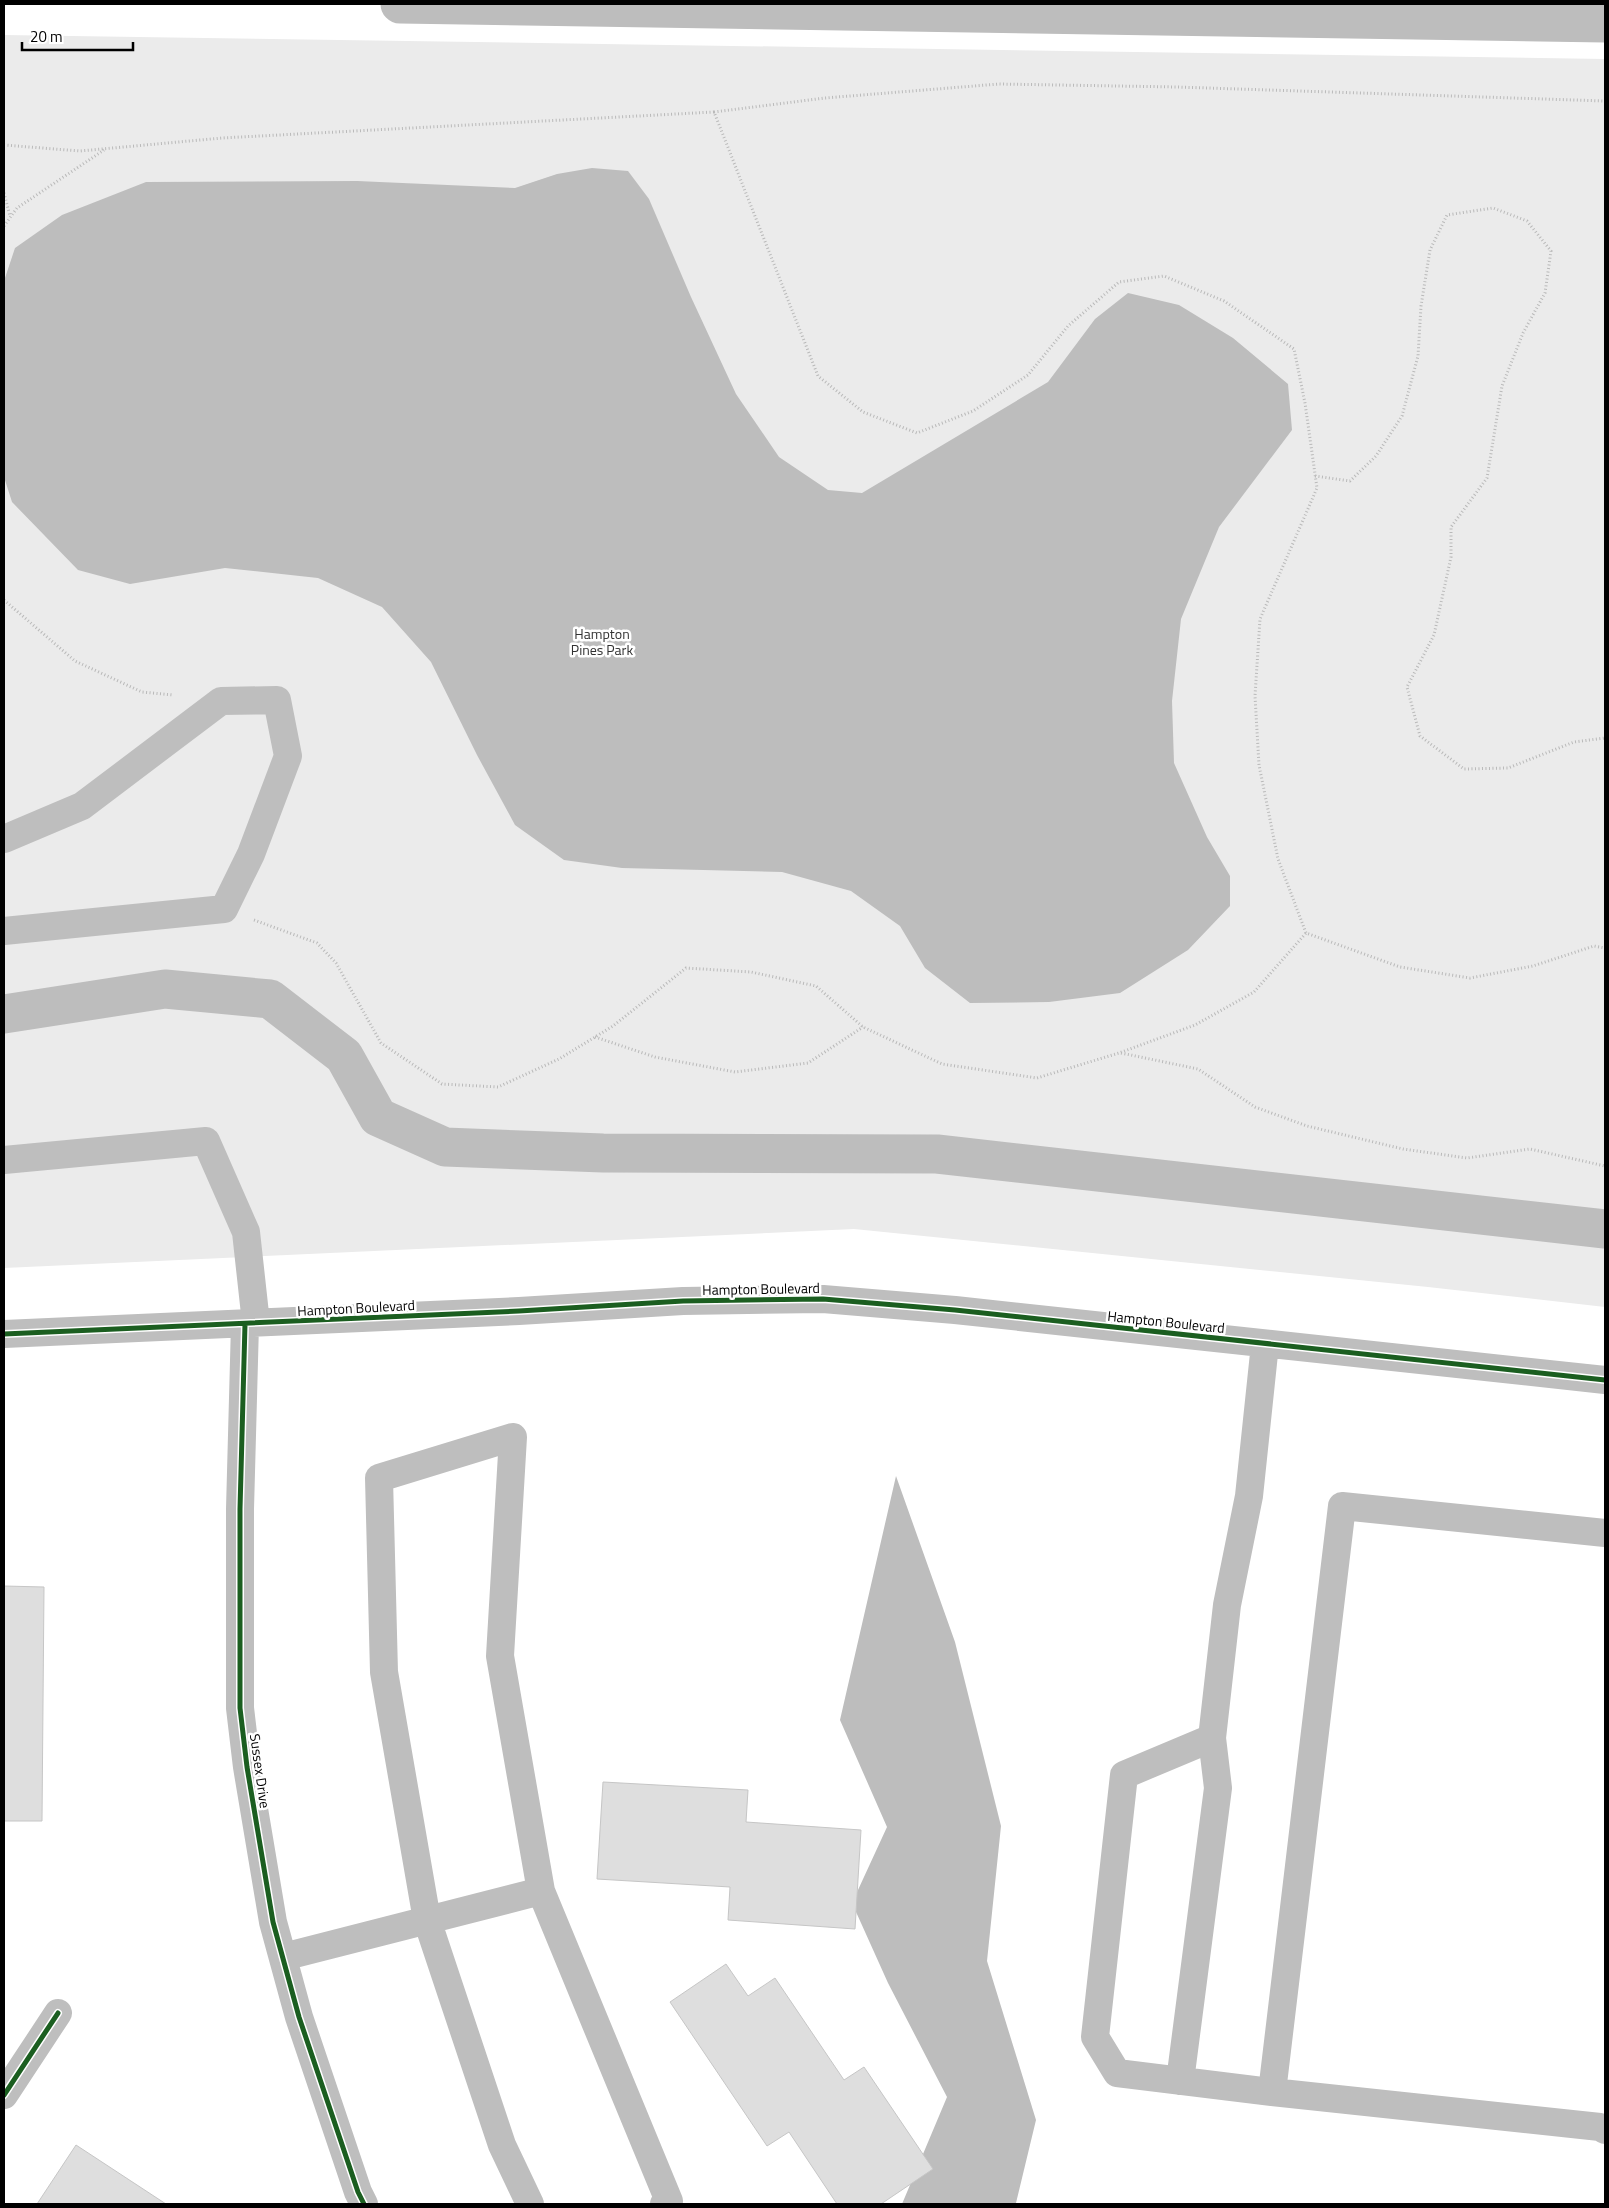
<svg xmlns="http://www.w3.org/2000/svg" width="1609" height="2208" font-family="'Titillium Web',sans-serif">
<rect width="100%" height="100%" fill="#fff"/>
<path fill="#ebebeb" d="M4 35 1605 59V1307L1428 1287 854 1229 4 1268Z"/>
<path fill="#bdbdbd" d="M592 168 628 171 649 199 691 297 736 394 779 457 828 490 862 493 1048 382 1095 319 1128 293 1179 305 1233 338 1288 384 1292 430 1219 527 1181 619 1172 701 1174 763 1207 837 1230 876V906L1188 950 1120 993 1049 1002 970 1003 925 968 900 926 851 891 782 872 622 868 564 860 515 825 477 755 431 662 382 607 318 578 225 568 130 584 78 570 12 502 4 477V281L15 248 62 215 146 182 357 181 515 188 557 174Z
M896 1476 955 1642 1001 1826 987 1961 1036 2120 1016 2203 1019 2204H902L947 2097 888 1983 852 1903 887 1827 840 1720Z"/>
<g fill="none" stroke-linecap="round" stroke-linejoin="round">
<path stroke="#bdbdbd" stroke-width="39" d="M400 4 1605 23
M4 1014 165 989 270 999 344 1056 378 1117 445 1147 603 1153 937 1154 1605 1229"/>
</g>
<path fill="#dedede" stroke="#c6c6c6" d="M4 1586 44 1587 42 1821H4Z
M603 1782 748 1790 746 1822 861 1830 855 1929 728 1920 730 1887 597 1879Z
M726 1964 748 1996 775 1978 844 2080 864 2067 933 2169 881 2204H837L789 2132 767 2146 670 2002Z
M76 2145 166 2204H37Z"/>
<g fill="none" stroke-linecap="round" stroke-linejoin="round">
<path stroke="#b9b9b9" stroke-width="3" stroke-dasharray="1 2.5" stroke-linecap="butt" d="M714 112 825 98 999 84 1177 87 1605 101
M4 145 80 151 222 138 714 112 818 376 863 412 917 433 973 411 1028 375 1068 326 1119 282 1164 276 1224 301 1294 349 1305 403 1317 488 1260 619 1255 696 1259 765 1278 859 1306 933 1400 967 1470 978 1533 966 1594 946 1605 948
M4 193 10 216
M4 226 17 208 104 150
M1315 476 1350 481 1376 456 1402 416 1418 356 1421 306 1430 250 1447 215 1493 208 1527 221 1551 251 1545 293 1523 333 1502 386 1487 478 1451 527V557L1434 635 1407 687 1420 736 1464 769 1508 768 1574 742 1605 738
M4 600 75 661 142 692 173 695
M254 920 317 943 336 963 381 1043 442 1084 498 1087 559 1059 613 1026 686 968 751 972 816 986 863 1027 942 1064 1037 1078 1119 1053 1195 1025 1254 992 1306 933
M595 1037 655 1057 735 1072 808 1063 863 1027
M1121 1053 1198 1069 1255 1107 1307 1126 1403 1149 1467 1158 1530 1149 1605 1166"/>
<path stroke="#bebebe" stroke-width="28" d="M4 839 82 806 221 701 277 700 288 756 251 854 224 909 4 931
M4 1160 206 1141 246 1232 256 1323
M245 1324 240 1509V1708L247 1767 273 1922 299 2017 358 2192 364 2204
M4 1334 519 1311 683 1301 823 1299 955 1310 1605 1380
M1265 1344 1249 1496 1227 1605 1212 1738 1124 1775 1095 2037 1117 2073 1272 2092
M1605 1533 1342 1506 1272 2092 1600 2127 1605 2130
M541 1891 669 2201 664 2204
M283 1957 541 1891 500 1656 513 1437 379 1478 384 1672 427 1920 502 2145 530 2204
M1180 2081 1218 1788 1212 1738
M4 2095 58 2013"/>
<g stroke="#fff" stroke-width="8">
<path id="cycleway" d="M245 1324 240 1509V1708L247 1767 273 1922 299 2017 358 2192 364 2204
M4 1334 519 1311 683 1301 823 1299 955 1310 1605 1380
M4 2095 58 2013"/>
</g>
<use href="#cycleway" stroke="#1b5e20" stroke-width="5"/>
</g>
<g text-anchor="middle" stroke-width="5" stroke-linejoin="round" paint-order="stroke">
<g font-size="14" fill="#313131" stroke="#fff">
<text x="602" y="639">Hampton<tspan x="602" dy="16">Pines Park</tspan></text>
</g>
<g font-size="14" fill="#000" stroke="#fff">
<text transform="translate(761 1289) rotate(-1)" y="5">Hampton Boulevard</text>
<text transform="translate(356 1308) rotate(-3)" y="5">Hampton Boulevard</text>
<text transform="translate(1166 1322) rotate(6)" y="5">Hampton Boulevard</text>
<text transform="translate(260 1771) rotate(82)" y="5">Sussex Drive</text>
</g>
</g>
<rect width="1609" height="2208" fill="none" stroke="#000000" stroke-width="10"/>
<path d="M22 42v8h111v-8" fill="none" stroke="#000000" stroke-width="2.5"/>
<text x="30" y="42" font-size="15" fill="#000000" stroke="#ffffff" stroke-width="4" paint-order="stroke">20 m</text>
</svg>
